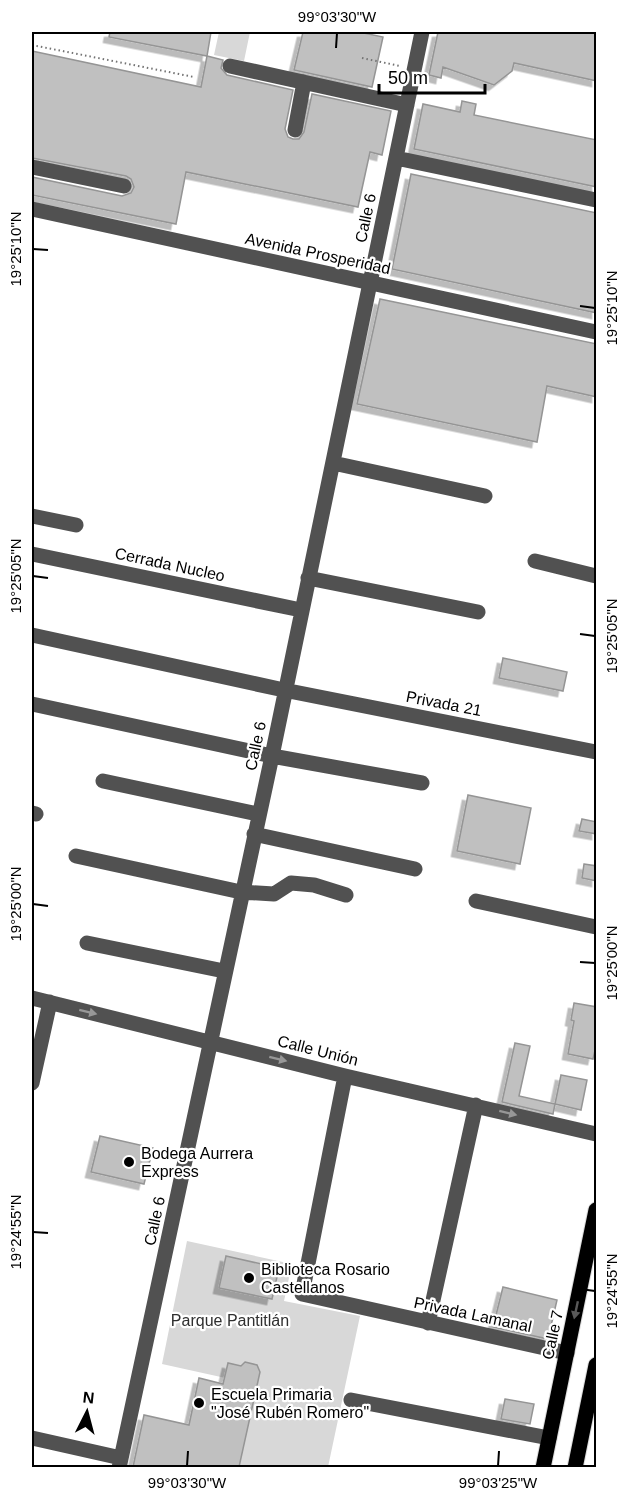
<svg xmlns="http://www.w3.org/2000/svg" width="628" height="1499" font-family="Helvetica,sans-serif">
<defs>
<filter id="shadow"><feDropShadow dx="-5.5" dy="5.5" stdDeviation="0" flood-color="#0004"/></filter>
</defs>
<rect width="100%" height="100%" fill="#fff"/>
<path fill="#d8d8d8" d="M219 32H250L244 61 214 55Z
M187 1241 292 1264 284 1301 360 1316 328 1467H239L257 1385 162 1364Z"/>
<path fill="#c0c0c0" stroke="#959595" stroke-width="1.5" filter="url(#shadow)" d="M110 32H211L207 56 109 37Z
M303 32H359L383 37 372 87 294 70Z
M438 32H597V81L514 63 512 71 494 85 443 67 441 78 429 75Z
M32 51 201 87 207 56 223 60 221 68 227 75 293 90 285 129 288 137 293 139H299L304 132 312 94 391 111 382 155 370 152 358 207 186 172 176 224 32 195V177L122 196 131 193 134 187 131 179 126 176 32 158Z
M462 101 476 104 474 115 597 140V187L414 149 423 104 460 112Z
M411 174 597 213V313L392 269Z
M380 299 597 344V397L547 386 537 442 357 404Z
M503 658 567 672 563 691 499 678Z
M468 795 531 808 520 864 457 851Z
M582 819 597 822V834L579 831Z
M584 864 597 866V881L582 878Z
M574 1003 597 1007V1042L593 1059 568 1054 574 1021 571 1020Z
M515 1043 530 1046 519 1096 555 1104 553 1114 502 1102Z
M561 1075 587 1080 581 1110 555 1104Z
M100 1136 153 1148 144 1184 91 1172Z
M226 1256 279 1268 272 1299 219 1288Z
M503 1287 557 1300 548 1339 493 1327Z
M245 1362 257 1365 260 1372 239 1467H133L144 1415 189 1425 199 1378 223 1384 228 1363 241 1366Z
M505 1399 534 1404 530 1424 501 1419Z"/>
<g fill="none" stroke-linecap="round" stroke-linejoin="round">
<g stroke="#dbdbdb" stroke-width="17">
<path id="major" d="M543 1468 596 1210
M575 1468 596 1365"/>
</g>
<path stroke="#737373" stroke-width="2" stroke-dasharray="1.5 3" stroke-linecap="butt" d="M32 45 194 77
M362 58 400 66"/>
<path stroke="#515151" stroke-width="15" d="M230 66 407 105
M295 130 304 82
M396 158 596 200
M32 167 124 186
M32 209 596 332
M333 463 485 496
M32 516 76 525
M32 554 301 610
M535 561 596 576
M308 578 478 612
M32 635 284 690 596 752
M32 704 272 756 422 783
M103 781 258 814
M32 813 36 814
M254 834 415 869
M76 856 241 892 274 894 291 883 314 885 346 895
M476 901 596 927
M87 943 224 971
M32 998 345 1076 596 1134
M345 1076 302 1294 567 1353
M32 1083 50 1002
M428 1323 476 1105
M351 1400 549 1438
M32 1438 121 1458
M119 1468 272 756 422 32"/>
<use href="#major" stroke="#000" stroke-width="15"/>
</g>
<defs><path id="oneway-solid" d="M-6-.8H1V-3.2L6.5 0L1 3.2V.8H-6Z" transform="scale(1.5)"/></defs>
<g fill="#979797">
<use href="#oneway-solid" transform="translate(88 1012) rotate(14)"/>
<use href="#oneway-solid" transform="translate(278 1059) rotate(14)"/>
<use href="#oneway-solid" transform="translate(508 1113) rotate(14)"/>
</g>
<use fill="#595959" href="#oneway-solid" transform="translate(576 1310) rotate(102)"/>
<path fill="none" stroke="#000" stroke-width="2" d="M336 48 337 33M33 249 48 250M580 306 595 308M33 576 48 578M580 634 595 636M33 904 48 906M580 962 595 963M33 1232 48 1233M580 1289 595 1291M187 1466 188 1451M498 1466 499 1451"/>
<g fill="#000" stroke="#fff" stroke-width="2">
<circle cx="129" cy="1162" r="6"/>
<circle cx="249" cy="1278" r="6"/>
<circle cx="199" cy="1403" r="6"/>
</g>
<g text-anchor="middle" stroke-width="4.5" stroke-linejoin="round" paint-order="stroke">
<g font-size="16" fill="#000" stroke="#fff">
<text transform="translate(365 218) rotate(-78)" y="6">Calle 6</text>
<text transform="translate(318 253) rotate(12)" y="6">Avenida Prosperidad</text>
<text transform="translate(170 564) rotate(12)" y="6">Cerrada Nucleo</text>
<text transform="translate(444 703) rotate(11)" y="6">Privada 21</text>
<text transform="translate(255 746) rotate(-78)" y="6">Calle 6</text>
<text transform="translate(318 1050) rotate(14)" y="6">Calle Unión</text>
<text transform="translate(154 1221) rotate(-78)" y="6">Calle 6</text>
<text transform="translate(473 1314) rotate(12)" y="6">Privada Lamanal</text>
<text transform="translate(552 1335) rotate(-78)" y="6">Calle 7</text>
</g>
<g font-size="16" fill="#000" stroke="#fff" text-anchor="start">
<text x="141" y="1159">Bodega Aurrera<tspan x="141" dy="18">Express</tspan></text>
<text x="261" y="1275">Biblioteca Rosario<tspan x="261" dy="18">Castellanos</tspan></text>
<text x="211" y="1400">Escuela Primaria<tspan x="211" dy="18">"José Rubén Romero"</tspan></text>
</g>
<g font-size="16" fill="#2f2f2f" stroke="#fff">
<text x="230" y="1326">Parque Pantitlán</text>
</g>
</g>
<rect width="628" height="1499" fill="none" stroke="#ffffff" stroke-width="66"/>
<g transform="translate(87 1412) rotate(6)" stroke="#ffffff" stroke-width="4.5" paint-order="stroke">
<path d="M0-4.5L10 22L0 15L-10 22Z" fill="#000000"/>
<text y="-9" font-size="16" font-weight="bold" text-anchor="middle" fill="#000000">N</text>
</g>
<path d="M379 84v9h106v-9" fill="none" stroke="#000000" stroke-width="3"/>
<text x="388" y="84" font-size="18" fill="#000000" stroke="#ffffff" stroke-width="4.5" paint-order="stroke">50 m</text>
<rect x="33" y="33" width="562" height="1433" fill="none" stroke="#000" stroke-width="2"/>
<g font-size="15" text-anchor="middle" fill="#000">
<text x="337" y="22">99°03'30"W</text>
<text transform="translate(16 249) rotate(-90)" y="5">19°25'10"N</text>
<text transform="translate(612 308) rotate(-90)" y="5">19°25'10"N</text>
<text transform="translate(16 576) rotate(-90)" y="5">19°25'05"N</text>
<text transform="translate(612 636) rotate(-90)" y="5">19°25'05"N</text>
<text transform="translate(16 904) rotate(-90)" y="5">19°25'00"N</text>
<text transform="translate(612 963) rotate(-90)" y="5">19°25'00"N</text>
<text transform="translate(16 1232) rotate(-90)" y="5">19°24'55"N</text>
<text transform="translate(612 1291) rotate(-90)" y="5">19°24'55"N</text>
<text x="187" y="1488">99°03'30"W</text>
<text x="498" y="1488">99°03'25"W</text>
</g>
</svg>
